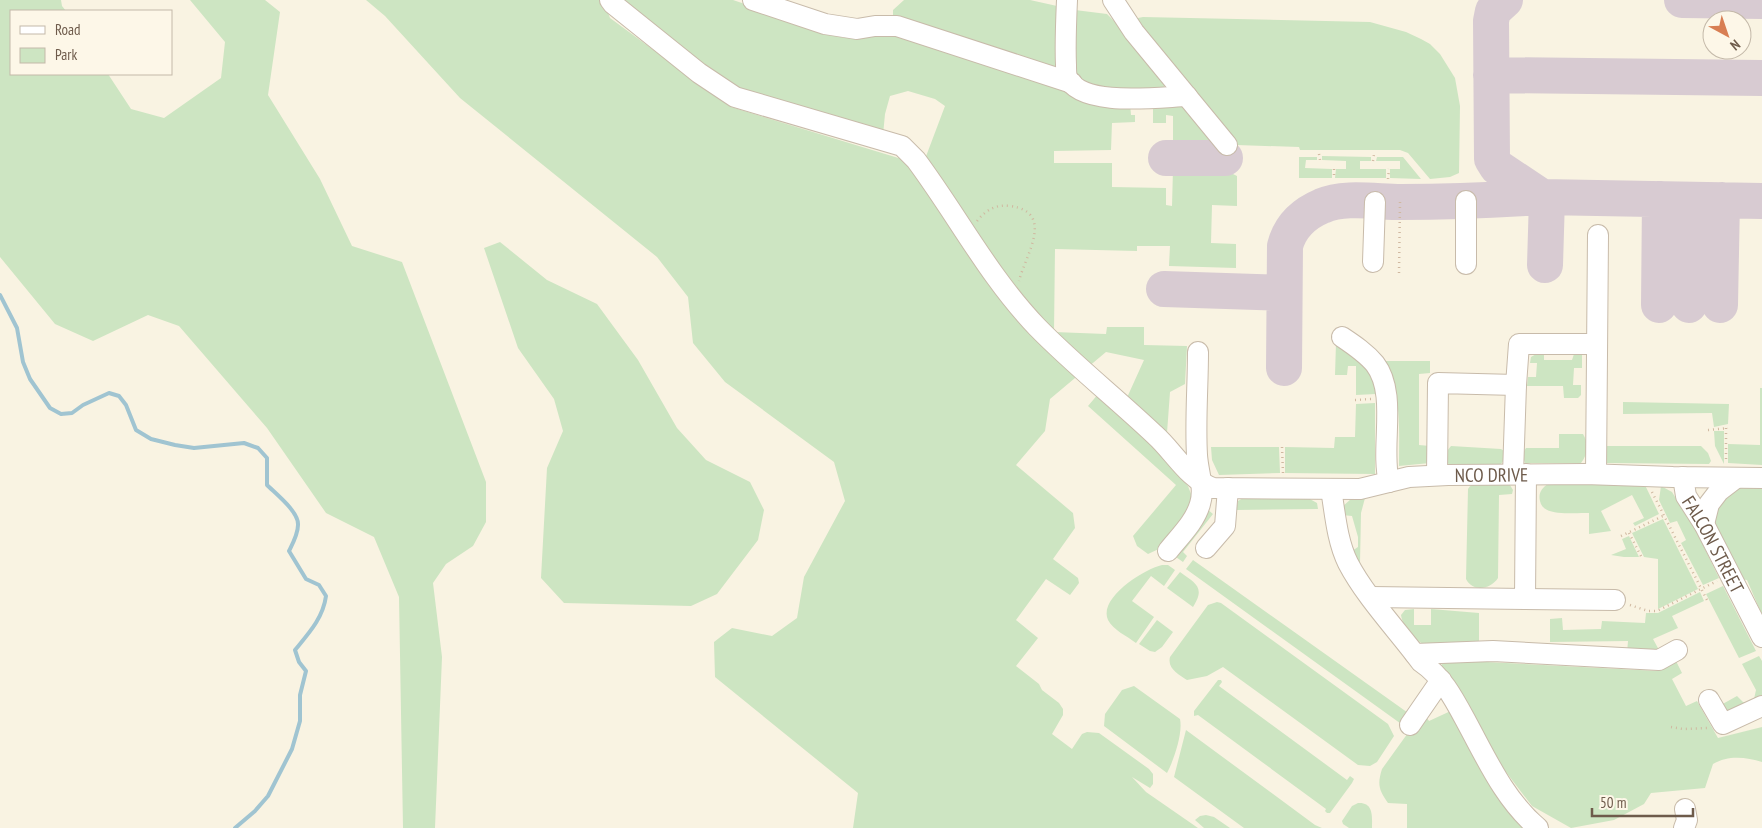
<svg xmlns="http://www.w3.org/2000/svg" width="1762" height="828" font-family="'PT Sans Narrow',sans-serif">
<rect width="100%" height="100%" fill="#f9f3e2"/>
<path fill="#cde5c2" d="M0 0H61L62 6 66 11H11V74H108L131 109 164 118 221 78 225 42 190 0H265L280 12 268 95 320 179 352 246 402 262 486 482V522L473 546 446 564 433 583 442 657 435 828H403L399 597 374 537 326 513 267 428 179 326 148 315 93 341 55 324 0 257Z
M366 0H603L610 18 731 107 905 160 925 159 945 106 935 99 908 91 890 96 885 114 883 135 738 91 616 0H733L844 38 869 34 881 30 1130 103 1131 115H1135V122L1112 123 1111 150 1054 151V163H1112V187L1166 188V205L1172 206 1173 169 1225 170 1237 176V206L1212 205 1211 243 1236 244V268L1169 266 1170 246H1137V251L1055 249 1054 332 1106 334 1107 327H1144V345L1187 346 1185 384 1170 392 1167 433 1125 402 1144 360 1106 352 1050 399 1045 431 1016 465 1073 513 1075 528 1053 559 1078 578 1079 583 1070 595 1046 579 1016 620 1038 638 1016 666 1039 684 1042 690 1059 703 1063 709V715L1052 734 1072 749 1082 734 1087 732 1099 733 1149 769 1153 774V784L1150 788 1132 777 1146 792 1198 828H853L858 793 715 677 714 642 732 628 772 636 797 618 804 577 845 501 834 462 725 382 693 343 688 297 657 257 460 98 385 16Z
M904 0H1030L1057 6 1060 70 896 20 893 16V10Z
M1075 10 1107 14 1123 30 1165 84 1163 89 1094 90 1074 75Z
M1143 17 1370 22 1406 32 1421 39 1430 44 1440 54 1455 78 1460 106 1459 173 1450 177 1430 179 1408 153 1400 150H1300L1299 147 1237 145 1140 26 1138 22V18Z
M1153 103 1182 104 1215 145 1173 144V116L1166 115V123H1153Z
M1322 156 1371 157V161H1360V169H1386V178H1335L1336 169H1346V161L1322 160Z
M1299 157H1317V160H1306L1305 168 1332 169V178H1299Z
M1377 157H1403L1421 179 1390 178V169H1400V161H1376Z
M500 242 547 280 597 304 638 360 677 428 706 460 750 482 764 510 758 540 717 594 691 606 564 603 541 578 547 468 563 431 554 399 518 348 484 248Z
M1336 343C1356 357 1376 368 1376 394L1356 395V366H1348L1347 375H1335Z
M1538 353 1544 354V360H1572L1574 354 1582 353V368H1574L1573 385H1581V395L1578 398H1564L1563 386H1527L1528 377H1536L1537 363H1530L1531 357Z
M1385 361H1430V373L1419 374V445L1430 446V463L1399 466C1399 431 1402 394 1385 361Z
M1760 388H1762V465L1728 463V444L1760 445Z
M1099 393 1164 452 1176 472 1188 486 1191 494 1192 502 1191 510 1163 547 1148 554 1137 546 1133 536 1176 485 1088 406Z
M1623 402 1729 404 1728 424 1714 427 1712 413 1623 414Z
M1375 403V474L1285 473V447L1334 448 1335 437H1355L1356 404Z
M1714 431H1724V464L1715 446Z
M1559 434H1583C1589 444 1588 454 1581 463H1525C1523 457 1522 453 1526 448H1559Z
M1451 446 1501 449 1504 451V460L1501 464 1450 465 1446 462 1447 451Z
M1605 446H1701L1708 453 1711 461 1709 464 1606 463Z
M1211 447H1279L1280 473 1219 475 1212 460Z
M1508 482 1513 490 1512 494 1499 495 1498 578C1491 589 1473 593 1466 579L1468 489C1474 478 1497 482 1508 482Z
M1644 483 1659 514 1635 526 1633 523 1644 518 1632 495 1601 511 1611 531 1589 534V513C1576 512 1543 518 1540 501 1538 493 1542 488 1548 484Z
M1661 486 1672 492 1697 533 1719 578 1703 585 1681 543 1686 540 1677 521 1670 523 1659 500Z
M1737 486H1762V615L1747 580 1739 579 1712 521 1713 503Z
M1243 498H1308L1317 503 1318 509 1236 510 1238 501Z
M1365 498 1361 513 1360 563 1354 556 1352 551 1358 547V537L1352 516 1342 515V507L1351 499Z
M1207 509 1213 514 1183 552 1187 556 1183 562 1173 555Z
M1663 519 1698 589 1658 609V559L1644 557 1632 533Z
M1629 536 1639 557H1624L1611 555 1626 549 1622 539Z
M1193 560 1411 715 1404 726 1186 569Z
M1162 565H1168L1175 570 1164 586 1151 576 1132 601 1154 617 1136 643C1127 636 1113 630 1108 620 1098 598 1144 569 1162 565Z
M1180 572C1195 583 1206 587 1193 607L1167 588Z
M1723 586 1756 651 1739 658 1706 594Z
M1700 592 1704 601 1672 616 1678 628 1653 639 1659 650 1627 653 1628 641 1550 642V619L1562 618 1563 630 1601 629 1602 621 1645 623 1646 613H1658Z
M1217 602 1221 603 1388 724 1394 736 1377 762 1370 766 1358 765 1223 667 1207 676 1187 680C1179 674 1167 669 1170 657L1208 605Z
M1414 609V625H1431V609L1479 613V643L1426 645C1414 641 1403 628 1401 615L1405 610Z
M1157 620 1173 632 1162 647 1155 652 1150 651 1139 644Z
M1759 656 1762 661V703L1731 715 1719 706 1737 696 1743 702 1748 703 1754 699 1756 690 1742 664Z
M1447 660 1658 671 1676 661 1682 673 1672 679 1686 706 1697 701 1718 738 1762 727V762C1746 757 1728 755 1713 764L1705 788 1651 793 1644 804 1614 820 1571 828 1532 806 1493 755 1439 667Z
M1218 680H1221L1222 682 1219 686 1347 780 1350 776 1354 779 1352 783 1330 813H1327L1325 811 1326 809 1198 715 1194 716V711Z
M1134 686 1180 719C1183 733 1174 760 1167 773L1104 726 1105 714 1122 690Z
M1455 709 1530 828H1407V804L1388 803C1379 790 1377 785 1382 769L1423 712 1429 721Z
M1186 730 1315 825 1322 828H1244L1174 777Z
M1358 803C1374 802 1372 817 1372 828H1349L1343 824 1342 821 1352 806Z
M1206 815 1214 817 1230 828H1204L1195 820 1200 816Z"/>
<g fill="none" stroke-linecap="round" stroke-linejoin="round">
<path stroke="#a0c4d1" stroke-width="4" d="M0 295 17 328 23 362 30 379 50 408 61 414 72 413 83 405 109 393 119 396 126 405 136 430 151 439 175 445 194 448 244 443 258 448 267 458V485C276 494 299 512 298 525 298 534 293 543 289 551L306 579 319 585 326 596C323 618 309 633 295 650L299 662 306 671 300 695V721L292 749 268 796 255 811 235 828"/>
<path stroke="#d8cbd2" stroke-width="36" d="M1505 0 1493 11 1491 21 1492 159 1497 167 1542 197 1762 201
M1682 0 1762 1
M1491 75 1762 78
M1166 158H1225
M1545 265 1547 198
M1164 289 1284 293
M1659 305 1660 199
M1689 305 1690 200
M1720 305 1722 200
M1284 368 1285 246C1290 227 1303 214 1322 206 1344 196 1377 202 1401 202 1448 202 1495 200 1542 197"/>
<g stroke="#c8bbaa" stroke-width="22">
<g id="minor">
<path id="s1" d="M610 0 613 4 699 73 735 97 902 146 916 160C957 215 989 277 1037 327 1074 365 1116 398 1155 435 1174 452 1188 479 1213 488L1360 489 1409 477 1448 475 1585 474 1673 477 1762 478"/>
<path d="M753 0 825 24 857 29 875 26H897L1072 83"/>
<path d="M1067 0C1066 22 1065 44 1066 65 1066 69 1066 74 1067 77 1081 108 1159 97 1187 96"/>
<path d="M1113 0 1134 32 1227 145"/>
<path d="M1373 262 1375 202"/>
<path d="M1466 264V201"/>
<path d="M1342 337C1354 345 1366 353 1375 364 1398 394 1380 447 1389 482"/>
<path d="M1516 385 1519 344H1597"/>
<path d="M1596 474 1598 235"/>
<path d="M1437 475 1438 383 1516 385 1513 474"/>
<path id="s2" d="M1683 477 1686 496 1704 524 1762 637"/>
<path d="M1331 489C1335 513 1337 541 1348 563 1365 596 1398 631 1421 662 1443 677 1454 699 1467 723 1487 760 1505 800 1538 828"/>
<path d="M1704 524 1709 504 1719 491 1736 478"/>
<path d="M1206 548 1225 526 1228 488"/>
<path d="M1168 551C1179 537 1195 522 1200 504 1205 488 1198 472 1197 455 1195 421 1198 386 1198 352"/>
<path d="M1371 597 1525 599 1526 474"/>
<path d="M1525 599 1615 600"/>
<path d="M1415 654 1493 651 1659 660 1677 650"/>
<path d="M1709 700 1723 724 1762 706"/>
<path d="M1410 725 1441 680"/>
<path d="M1684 828 1687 820 1685 809"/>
</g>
</g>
<path stroke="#d0b8a0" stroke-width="2.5" stroke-dasharray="1 4" stroke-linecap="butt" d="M1319 154 1320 160
M1373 161 1374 154
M1334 169V178
M1388 179 1389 169
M977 221C986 210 996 204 1010 206 1056 212 1025 256 1019 281
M1399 273 1400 202
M1355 400 1371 399
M1726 428V462
M1708 430 1728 428
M1282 447 1283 473
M1652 492 1707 600
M1629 533 1642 558
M1621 536 1663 516
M1630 605 1648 611H1657L1717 581
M1671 727 1683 729 1707 728"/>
<use href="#minor" stroke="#fff" stroke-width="20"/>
</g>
<g text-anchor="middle" stroke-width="4" stroke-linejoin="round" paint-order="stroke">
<g font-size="19" fill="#6e5b4b" stroke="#fdf7e8">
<text dy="7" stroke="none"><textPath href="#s1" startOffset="1078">NCO DRIVE</textPath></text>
<text dy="7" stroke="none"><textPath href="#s2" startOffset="75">FALCON STREET</textPath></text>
</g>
</g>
<rect x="10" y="10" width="162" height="65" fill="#fdf7e8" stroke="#c4b9a9"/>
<rect x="20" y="26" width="25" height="8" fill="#ffffff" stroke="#c4b9a9"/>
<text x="55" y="35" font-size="15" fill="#6e5b4b">Road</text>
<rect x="20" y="48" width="25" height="15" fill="#cde5c2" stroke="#c4b9a9"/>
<text x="55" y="60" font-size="15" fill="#6e5b4b">Park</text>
<g transform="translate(1727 35) rotate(140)"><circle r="24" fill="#fdf7e8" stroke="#c4b9a9"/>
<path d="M0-4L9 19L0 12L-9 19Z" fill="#d87e53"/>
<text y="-8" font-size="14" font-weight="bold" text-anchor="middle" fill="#6e5b4b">N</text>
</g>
<path d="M1592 808v8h101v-8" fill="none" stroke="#6e5b4b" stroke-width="2.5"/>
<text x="1600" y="808" font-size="15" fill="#6e5b4b" stroke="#fdf7e8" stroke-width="4" paint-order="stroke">50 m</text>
</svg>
